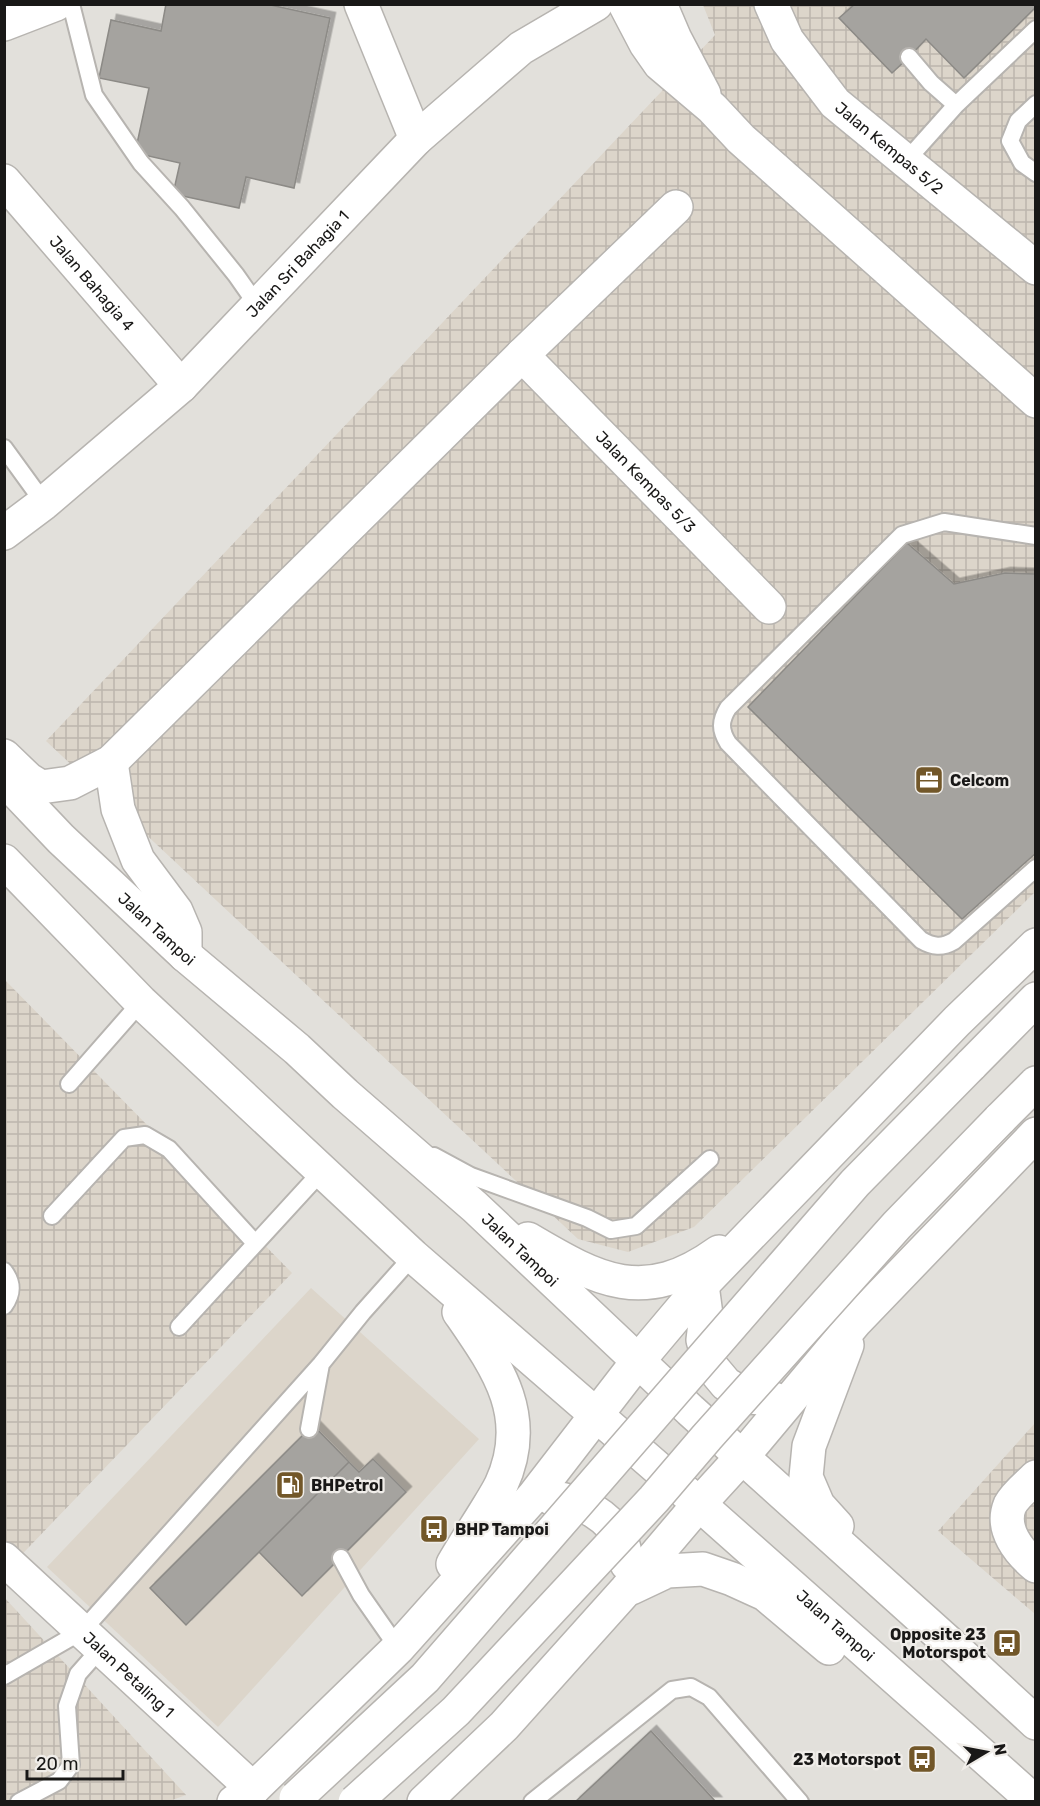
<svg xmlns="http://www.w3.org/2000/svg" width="1040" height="1806" font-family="Rubik,sans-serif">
<defs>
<pattern id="industrial-grid" width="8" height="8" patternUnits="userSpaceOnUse" patternTransform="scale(1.5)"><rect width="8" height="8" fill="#dcd5ca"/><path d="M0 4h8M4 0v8" fill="none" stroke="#bcb6ad"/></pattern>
<filter id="shadow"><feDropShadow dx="5.5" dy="-5.5" stdDeviation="0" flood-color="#0004"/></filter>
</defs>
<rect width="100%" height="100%" fill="#e2e0db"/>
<path fill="#dcd5ca" d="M311 1288 479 1439 218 1727 47 1567Z"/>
<path fill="url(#industrial-grid)" d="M703 5H1035V892L694 1227 628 1252 578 1239 46 741 715 35Z
M4 979 292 1273 5 1572H4Z
M1035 1423V1614L938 1531Z
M4 1597 186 1795 167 1802 5 1801Z"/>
<path fill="#a5a39f" stroke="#8c8a86" stroke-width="1.5" filter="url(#shadow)" d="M166 4H266L330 18 294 188 246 177 239 208 173 194 180 163 135 153 149 88 99 78 111 20 161 31Z
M855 4H1036V7L964 78 926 39 909 57 892 73 839 18Z
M907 543 954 584 1005 573 1036 574V853L962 919 748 707Z
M313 1425 349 1462 186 1625 150 1588Z
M373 1459 406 1492 302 1596 259 1552 349 1462 359 1472Z
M651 1731 716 1802H575Z"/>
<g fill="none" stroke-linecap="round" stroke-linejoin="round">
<g stroke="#b7b4b0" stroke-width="20">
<path id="lane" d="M71 4 94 95 141 163 182 208 236 275 257 305
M909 57 931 83 956 105 1036 29
M1036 104 1018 121 1010 141 1022 163 1036 173
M906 161 956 105
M4 448 44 503
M1036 536 944 522 902 535 728 708C720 721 720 730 728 743L921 940C933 947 942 948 954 941L1036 868
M69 1084 141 1002
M434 1156 471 1176 587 1218 611 1230 636 1226 710 1159
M52 1216 124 1138 145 1135 169 1149 255 1243
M4 1271C13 1283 13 1293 4 1306
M179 1327 322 1171
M309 1429 321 1364
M341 1558 361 1595 398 1648
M4 1676 82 1631 321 1364 363 1312 413 1256
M19 1802 59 1781 71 1765 67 1706 78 1674 101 1648
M532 1802 672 1690 691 1687 709 1697 800 1802"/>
</g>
<g stroke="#b7b4b0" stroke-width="36">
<g id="street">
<path d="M361 4 416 139"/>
<path d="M625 4 646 44 660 64 712 108 741 139 1036 401"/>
<path d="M660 4 675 39 704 94"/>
<path id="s1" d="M771 4 787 40 835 103 1036 268"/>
<path d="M4 24 56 4"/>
<path id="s2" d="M4 181 181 386"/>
<path id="s3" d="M522 355 769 607"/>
<path id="s4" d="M4 533 44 503 181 386 416 139 521 48 596 4"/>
<path d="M4 756 28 779 41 787 70 783 111 762 522 355 676 207"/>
<path d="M111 762 118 809 138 860 176 911 185 932V955"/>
<path d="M1036 1477C1028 1485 1015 1495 1010 1505 1000 1529 1019 1552 1036 1566"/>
<path id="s5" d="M4 1559 253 1789"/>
</g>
</g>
<g stroke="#b7b4b0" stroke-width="36">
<g id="primary">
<path id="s6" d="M4 779 61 839 185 955 297 1049 345 1094 475 1207 690 1410 950 1644 1036 1723"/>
<path id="s7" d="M4 861 141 1002 413 1256 699 1504 1035 1802"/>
<path d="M970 1066 1036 999"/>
<path d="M999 1120 1036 1083"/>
<path d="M528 1239C599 1281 644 1306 719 1252"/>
<path d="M702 1285 706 1315 703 1340 710 1365 726 1384 748 1397 774 1399"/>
<path d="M551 1498C581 1500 612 1516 623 1545 625 1551 626 1558 627 1564"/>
<path d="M837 1526 818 1505 806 1477 809 1446 847 1345"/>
<path d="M453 1564C464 1545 476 1527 487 1509 492 1501 497 1493 501 1485 533 1416 497 1367 459 1312"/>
<path d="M631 1588 667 1571 703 1569 732 1579 765 1594 829 1648"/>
<path d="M234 1802 253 1789 398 1648 533 1497 638 1361 702 1285 957 1021 1036 945"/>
<path d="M424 1802 504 1726 626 1590 699 1504 742 1457 856 1321 1036 1134"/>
</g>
</g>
<use href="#lane" stroke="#fff" stroke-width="16"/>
<use href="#street" stroke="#fff" stroke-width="33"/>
<use href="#primary" stroke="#fff" stroke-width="33"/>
<g stroke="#b7b4b0" stroke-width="36" stroke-linecap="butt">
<path id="primary-bridge" d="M296 1798 425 1678 855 1183 970 1066
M355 1802 456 1711 654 1499 707 1437 897 1225 999 1120"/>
</g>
<use href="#primary-bridge" stroke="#fff" stroke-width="33"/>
</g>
<defs>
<g id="office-square" transform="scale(1.5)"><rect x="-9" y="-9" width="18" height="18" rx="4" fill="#725729" stroke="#f0ede9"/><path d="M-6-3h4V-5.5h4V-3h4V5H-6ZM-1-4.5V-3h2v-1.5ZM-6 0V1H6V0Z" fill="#fff"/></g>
<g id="fuel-square" transform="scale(1.5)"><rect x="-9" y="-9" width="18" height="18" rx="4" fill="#725729" stroke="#f0ede9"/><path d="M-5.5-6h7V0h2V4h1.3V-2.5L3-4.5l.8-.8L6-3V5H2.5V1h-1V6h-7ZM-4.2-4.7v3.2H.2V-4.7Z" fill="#fff"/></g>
<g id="bus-square" transform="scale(1.5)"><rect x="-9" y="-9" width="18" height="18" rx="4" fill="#725729" stroke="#f0ede9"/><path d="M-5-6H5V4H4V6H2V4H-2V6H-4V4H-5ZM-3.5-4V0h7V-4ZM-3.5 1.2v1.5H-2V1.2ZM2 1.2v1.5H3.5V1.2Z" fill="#fff"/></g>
</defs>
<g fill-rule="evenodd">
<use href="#office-square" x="929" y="780"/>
<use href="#fuel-square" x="290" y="1485"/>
<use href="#bus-square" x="434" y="1529"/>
<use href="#bus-square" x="1007" y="1643"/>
<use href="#bus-square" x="922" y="1759"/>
</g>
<g text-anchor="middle" stroke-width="4.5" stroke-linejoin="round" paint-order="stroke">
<g font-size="16" fill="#191817" stroke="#f0ede9">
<text dy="6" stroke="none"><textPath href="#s1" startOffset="189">Jalan Kempas 5/2</textPath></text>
<text dy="6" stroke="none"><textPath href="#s4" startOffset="399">Jalan Sri Bahagia 1</textPath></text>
<text dy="6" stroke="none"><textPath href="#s2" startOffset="135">Jalan Bahagia 4</textPath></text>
<text dy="6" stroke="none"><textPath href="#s3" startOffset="177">Jalan Kempas 5/3</textPath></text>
<text dy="6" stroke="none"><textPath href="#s6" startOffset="214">Jalan Tampoi</textPath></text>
<text dy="6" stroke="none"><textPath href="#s6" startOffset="699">Jalan Tampoi</textPath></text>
<text dy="6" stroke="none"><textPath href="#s7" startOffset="1130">Jalan Tampoi</textPath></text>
<text dy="6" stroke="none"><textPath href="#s5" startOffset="170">Jalan Petaling 1</textPath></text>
</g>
<g font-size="16" font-weight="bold" fill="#191817" stroke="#f0ede9" text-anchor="start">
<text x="950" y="786">Celcom</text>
<text x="311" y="1491">BHPetrol</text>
<text x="455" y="1535">BHP Tampoi</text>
<text x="986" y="1640" text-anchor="end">Opposite 23<tspan x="986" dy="18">Motorspot</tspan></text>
<text x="901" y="1765" text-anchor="end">23 Motorspot</text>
</g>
</g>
<rect width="1040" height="1806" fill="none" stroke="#191817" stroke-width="12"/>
<g transform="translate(986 1752) rotate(80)" stroke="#f0ede9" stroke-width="4.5" paint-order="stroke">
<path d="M0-4.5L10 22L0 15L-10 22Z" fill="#191817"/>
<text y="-9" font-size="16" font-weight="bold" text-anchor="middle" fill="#191817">N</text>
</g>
<path d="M27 1770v9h96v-9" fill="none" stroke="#191817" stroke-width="3"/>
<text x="36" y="1770" font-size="18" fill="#191817" stroke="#f0ede9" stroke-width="4.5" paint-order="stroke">20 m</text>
</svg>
